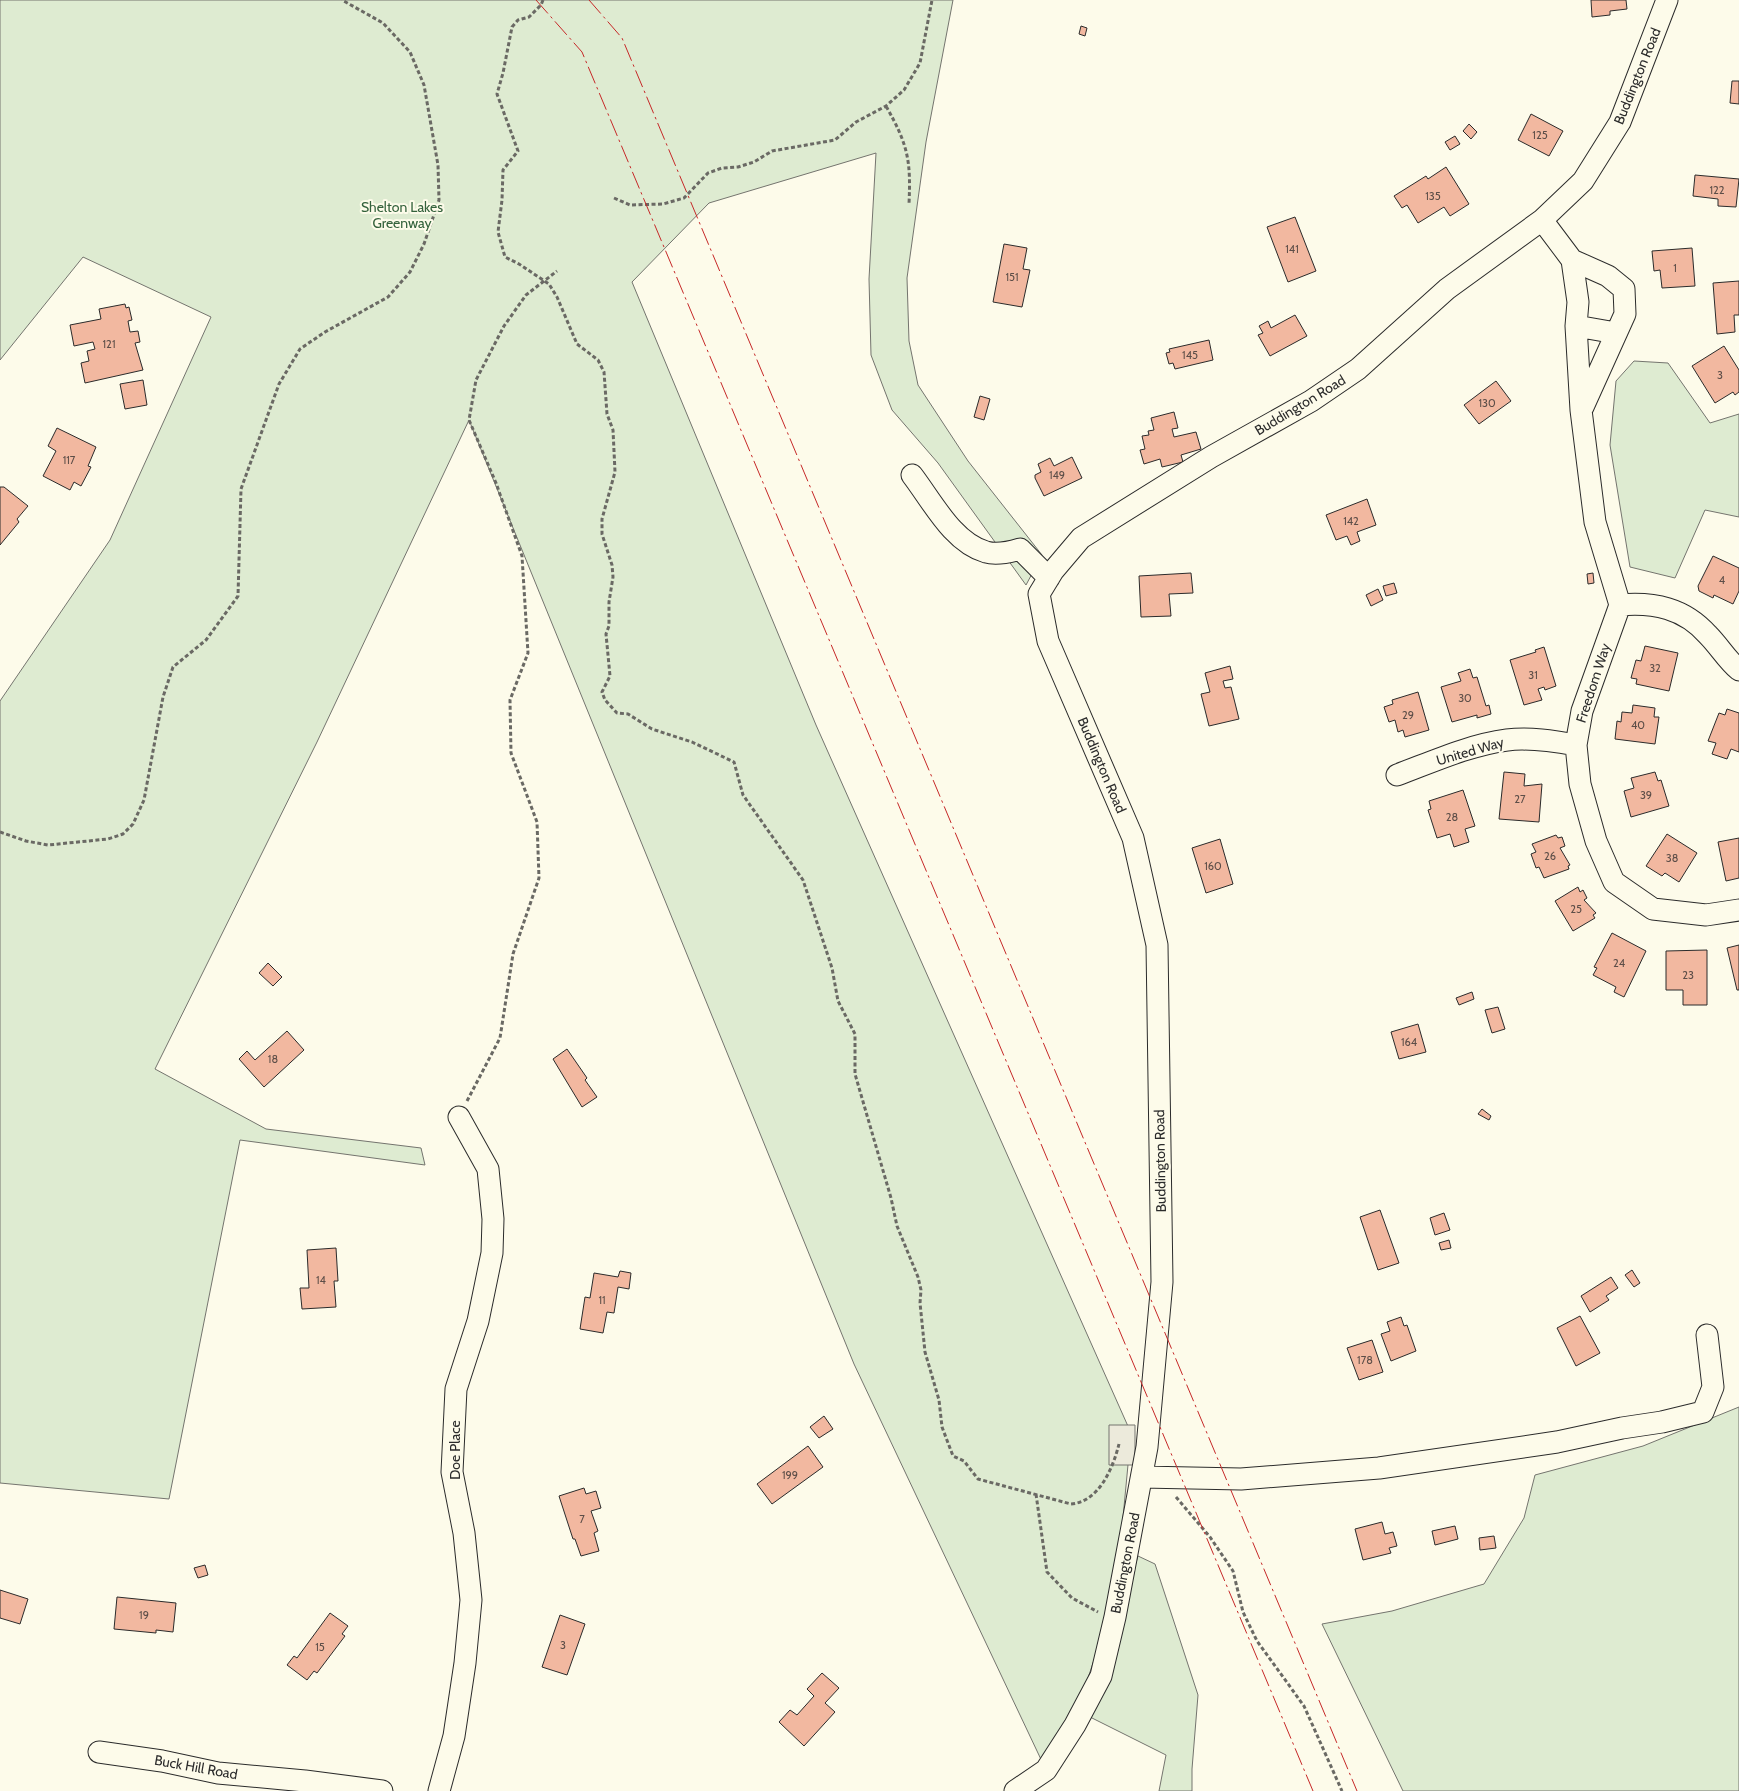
<svg xmlns="http://www.w3.org/2000/svg" width="1739" height="1791" font-family="Cabin,sans-serif">
<rect width="100%" height="100%" fill="#fdfbea"/>
<path fill="#deebd1" stroke="#74746e" d="M0 0H953L926 142 907 278 909 341 918 385 968 461 1042 555 1026 585 938 463 892 410 871 355 869 279 876 153 709 203 632 282 816 725 1131 1433 1119 1560 1099 1645 1084 1690 1046 1770 854 1364 469 420 317 742 155 1069 266 1129 421 1148 425 1165 240 1140 169 1499 0 1483V701L110 540 211 317 83 257 0 360Z
M1634 361 1668 363 1710 423 1739 414V517L1705 510 1675 578 1630 567 1610 445 1616 381Z
M1739 1407V1791H1403L1322 1624 1392 1611 1484 1584 1524 1518 1535 1475 1643 1446Z
M1138 1556 1155 1564 1198 1695 1192 1769V1791H1159L1166 1755 1082 1713 1123 1607Z"/>
<path fill="#eceadb" stroke="#74746e" d="M1109 1425H1135V1465H1109Z"/>
<path fill="#f2b8a0" stroke="#2b2b2b" d="M1591 0H1626L1627 9 1610 11V15L1592 17Z
M1081 26 1087 28 1085 36 1079 34Z
M1732 81H1739V104L1730 103Z
M1531 114 1563 131 1549 156 1518 140Z
M1469 124 1477 132 1471 139 1463 131Z
M1455 136 1460 144 1450 150 1445 142Z
M1446 167 1469 204 1450 216 1444 207 1418 223 1407 205 1402 208 1394 196 1426 176 1428 179Z
M1695 175 1739 179 1736 207 1718 206V199L1693 196Z
M1295 217 1316 271 1288 282 1267 227Z
M1004 244 1027 248 1023 269 1030 270 1022 307 993 302Z
M1692 248 1695 286 1662 288 1660 270 1654 271 1652 251Z
M1739 281V315H1734L1735 332 1717 334 1713 283Z
M125 304 126 308 129 307 132 320 128 321 130 332 138 331 140 342 135 343 143 370 85 383 81 363 89 361 87 351 95 349 93 342 74 346 70 325 101 319 99 309Z
M1295 315 1307 336 1270 356 1258 335 1263 333 1259 326 1268 321 1271 328Z
M1209 340 1213 360 1175 369 1173 363 1169 364 1166 353 1170 352 1169 349Z
M1724 346 1739 370V392L1735 395 1733 392 1715 403 1692 366Z
M143 380 147 405 125 409 120 384Z
M1496 381 1511 401 1479 424 1464 405Z
M980 396 990 399 984 420 974 417Z
M1174 412 1178 428 1172 429 1174 437 1196 432 1201 449 1181 455 1183 462 1162 467 1160 459 1144 464 1140 450 1145 449 1142 436 1149 435 1148 431 1154 430 1151 418Z
M57 428 96 447 88 466 91 467 81 486 74 482 70 490 43 476 56 451 48 446Z
M1072 457 1082 478 1044 496 1035 478V475L1041 472 1038 464 1050 458 1054 466Z
M0 487H4L28 506 17 519 19 522 0 545Z
M1367 499 1376 525 1357 532 1360 541 1351 545 1347 536 1336 540 1326 515Z
M1713 556 1739 568V591L1733 604 1714 595 1713 598 1699 591 1698 586Z
M1191 573 1193 593 1169 594 1171 616 1141 617 1139 576Z
M1593 573 1594 583 1588 584 1587 574Z
M1394 583 1397 593 1386 596 1383 586Z
M1378 589 1383 600 1371 606 1366 595Z
M1645 646 1678 653 1669 691 1636 684 1637 679 1631 678 1636 660 1641 661Z
M1544 647 1556 686 1545 690 1544 687 1538 689 1542 700 1524 705 1510 660 1536 652 1535 650Z
M1230 666 1233 679 1223 681 1225 688 1231 687 1239 719 1209 726 1201 694 1210 692 1205 673Z
M1470 669 1473 678 1477 677 1486 706 1489 705 1491 714 1477 718V715L1452 722 1441 687 1461 681 1458 673Z
M1418 692 1429 730 1405 737 1403 730 1398 732 1395 720 1389 722 1384 707 1393 704 1392 700Z
M1633 705 1655 708 1654 717H1659L1655 744 1615 739 1617 721 1621 722 1622 712 1632 713Z
M1727 709 1739 713V752L1731 749 1727 759 1712 754 1716 743 1708 741 1719 713 1725 715Z
M1504 772 1525 774 1524 786 1542 784 1539 822 1499 819Z
M1655 772 1658 781 1661 780 1669 806 1631 817 1624 791 1634 788 1631 778Z
M1463 790 1475 826 1465 829 1469 842 1454 847 1450 834 1437 838 1428 810 1431 809 1429 801Z
M1667 834 1697 853 1679 882 1665 873 1662 876 1646 866Z
M1556 835 1558 838 1562 837 1565 846 1560 848 1570 865 1568 866 1569 869 1544 878 1539 867 1536 868 1531 854 1536 852 1532 844Z
M1739 838V878L1726 881 1718 842Z
M1220 839 1233 884 1206 893 1192 848Z
M1578 887 1580 892 1583 890 1587 898 1584 900 1596 913 1593 915 1595 918 1573 931 1555 901Z
M1612 933 1646 951 1624 997 1614 992 1616 987 1593 975 1597 968 1594 967Z
M1739 945V990H1737L1727 948Z
M1707 950V1005H1683V990H1666V951Z
M268 963 282 977 273 986 259 973Z
M1472 992 1474 999 1459 1005 1456 998Z
M1498 1007 1505 1029 1492 1033 1485 1010Z
M1418 1024 1426 1052 1399 1059 1391 1032Z
M287 1031 304 1050 264 1087 239 1059 247 1051 255 1060Z
M567 1049 587 1078 585 1080 597 1097 582 1107 553 1059Z
M1482 1109 1491 1116 1489 1120 1478 1114Z
M1380 1210 1399 1263 1378 1270 1360 1217Z
M1444 1213 1450 1230 1435 1235 1430 1218Z
M1449 1240 1451 1248 1441 1250 1439 1243Z
M336 1248 338 1281H334L336 1307 302 1309 300 1288H309L307 1250Z
M1632 1270 1640 1283 1634 1287 1625 1275Z
M620 1271 631 1273 629 1289 618 1287 614 1313 607 1312 603 1333 580 1329 585 1297 590 1298 594 1273 618 1277Z
M1611 1277 1618 1288 1606 1296 1609 1300 1590 1312 1581 1296Z
M1580 1316 1600 1353 1576 1366 1557 1328Z
M1401 1317 1404 1326 1407 1325 1416 1351 1391 1361 1381 1334 1390 1331 1387 1322Z
M1372 1340 1383 1372 1359 1380 1347 1348Z
M824 1416 833 1429 819 1438 810 1427Z
M808 1446 823 1467 772 1504 757 1484Z
M584 1488 586 1494 596 1491 601 1508 591 1511 598 1531 594 1533 599 1551 581 1556 575 1539H573L559 1496Z
M1382 1522 1385 1534 1393 1532 1397 1546 1389 1548 1391 1553 1363 1560 1355 1529Z
M1455 1526 1458 1539 1435 1545 1432 1531Z
M1494 1536 1496 1548 1480 1550 1479 1538Z
M205 1565 208 1575 198 1578 194 1568Z
M0 1590 28 1599 20 1624 0 1618Z
M117 1597 176 1603 173 1632 156 1630V1633L114 1629Z
M330 1613 348 1626 342 1634 345 1636 317 1673 314 1671 307 1680 287 1665 294 1656 297 1658Z
M560 1615 585 1624 567 1675 542 1667Z
M822 1673 839 1688 825 1703 835 1712 804 1746 779 1722 790 1710 797 1715 814 1696 807 1689Z"/>
<g fill="none" stroke-linecap="round" stroke-linejoin="round">
<g stroke="#2b2b2b" stroke-width="23">
<path id="minor" d="M1542 220 1572 260 1578 302 1576 326 1581 410 1595 522 1620 605 1582 711 1576 745 1580 784 1596 841 1614 882 1653 909 1706 915 1739 910
M1572 260 1608 276 1624 289 1625 314 1583 407
M1576 326 1616 333
M912 475C932 501 953 543 986 552 996 555 1010 552 1020 549L1049 578
M1620 605C1654 602 1684 608 1708 635 1719 646 1727 660 1739 670
M1397 775C1432 762 1469 745 1507 740 1529 737 1554 741 1576 745
M1142 1477 1241 1479 1379 1468 1557 1442 1622 1428 1662 1422 1703 1412 1713 1387 1707 1335
M99 1752 162 1761 218 1773 305 1781 382 1791
M439 1791 454 1736 465 1663 471 1600 464 1533 452 1472 456 1389 478 1321 492 1253 493 1219 488 1169 459 1117
M1015 1791 1046 1770 1075 1725 1101 1676 1115 1617 1147 1447 1162 1282 1157 945 1133 838 1048 641 1039 594 1053 571 1081 538 1211 457 1311 401 1358 369 1447 289 1542 220 1583 181 1620 122 1667 0"/>
</g>
<path stroke="#6a6964" stroke-width="3" stroke-dasharray="4 2.5" stroke-linecap="butt" d="M543 0 541 5 529 17 518 20 512 27 503 73 497 94 518 151 503 170 502 200 498 232 505 257 519 264 549 284 557 297 577 344 598 360 604 372 607 414 613 430 615 472 602 519V534L612 565 613 577 609 602V626L606 634 610 676 602 692 605 700 617 713 628 714 652 729 692 742 734 762 743 795 803 880 832 968 838 1001 855 1034V1074L891 1198 897 1226 918 1277 921 1290 920 1303 925 1352 939 1400 942 1427 953 1456 964 1461 978 1479 1071 1504C1099 1502 1113 1468 1119 1444
M886 106C908 145 911 160 909 204
M614 198 630 205 663 204 684 198 708 173 722 168 738 167 754 162 772 151 835 140 856 122 886 106 904 90 920 63 932 0
M0 832 26 841 48 845 108 839 123 834 133 824 144 800 163 697 173 667 206 640 238 596 241 489 279 384 300 349 325 332 388 297 410 272 424 244 439 200 438 165 424 85 410 52 383 23 342 0
M467 1101 500 1038 513 954 539 878 537 822 511 753 510 700 528 653 522 556 496 483 469 420 476 380 504 326 526 295 557 271
M1036 1494 1047 1572 1072 1598 1098 1612
M1176 1497 1210 1537 1233 1571 1243 1612 1257 1641 1304 1706 1342 1791"/>
<use href="#minor" stroke="#fdfbea" stroke-width="21"/>
<path stroke="#c62828" stroke-width="1" stroke-dasharray="18 4 2.5 4" stroke-linecap="butt" d="M536 0 582 52 1313 1791
M589 0 622 38 1357 1791"/>
</g>
<g text-anchor="middle" stroke-width="4" stroke-linejoin="round" paint-order="stroke">
<g font-size="11" fill="#5d4e48">
<text x="1540" y="139">125</text>
<text x="1717" y="194">122</text>
<text x="1433" y="200">135</text>
<text x="1292" y="253">141</text>
<text x="1675" y="272">1</text>
<text x="1012" y="281">151</text>
<text x="109" y="348">121</text>
<text x="1190" y="359">145</text>
<text x="1720" y="379">3</text>
<text x="1487" y="407">130</text>
<text x="69" y="464">117</text>
<text x="1057" y="479">149</text>
<text x="1351" y="525">142</text>
<text x="1722" y="584">4</text>
<text x="1655" y="672">32</text>
<text x="1533" y="679">31</text>
<text x="1465" y="702">30</text>
<text x="1408" y="719">29</text>
<text x="1638" y="729">40</text>
<text x="1646" y="799">39</text>
<text x="1520" y="803">27</text>
<text x="1452" y="821">28</text>
<text x="1550" y="860">26</text>
<text x="1672" y="862">38</text>
<text x="1213" y="870">160</text>
<text x="1576" y="913">25</text>
<text x="1619" y="967">24</text>
<text x="1688" y="979">23</text>
<text x="1409" y="1046">164</text>
<text x="273" y="1063">18</text>
<text x="321" y="1284">14</text>
<text x="602" y="1304">11</text>
<text x="1365" y="1364">178</text>
<text x="790" y="1479">199</text>
<text x="582" y="1523">7</text>
<text x="144" y="1619">19</text>
<text x="563" y="1649">3</text>
<text x="320" y="1651">15</text>
</g>
<g font-size="14" fill="#2b2b2b" stroke="#fdfbea">
<text transform="translate(1637 76) rotate(-68)" y="5">Buddington Road</text>
<text transform="translate(1300 405) rotate(-31)" y="5">Buddington Road</text>
<text transform="translate(1593 683) rotate(-72)" y="5">Freedom Way</text>
<text transform="translate(1470 751) rotate(-16)" y="5">United Way</text>
<text transform="translate(1102 765) rotate(67)" y="5">Buddington Road</text>
<text transform="translate(1160 1161) rotate(-91)" y="5">Buddington Road</text>
<text transform="translate(455 1450) rotate(-90)" y="5">Doe Place</text>
<text transform="translate(1125 1563) rotate(-79)" y="5">Buddington Road</text>
<text transform="translate(196 1767) rotate(10)" y="5">Buck Hill Road</text>
</g>
<g font-size="14" fill="#34623c" stroke="#fdfbea">
<text x="402" y="212">Shelton Lakes<tspan x="402" dy="16">Greenway</tspan></text>
</g>
</g>
</svg>
